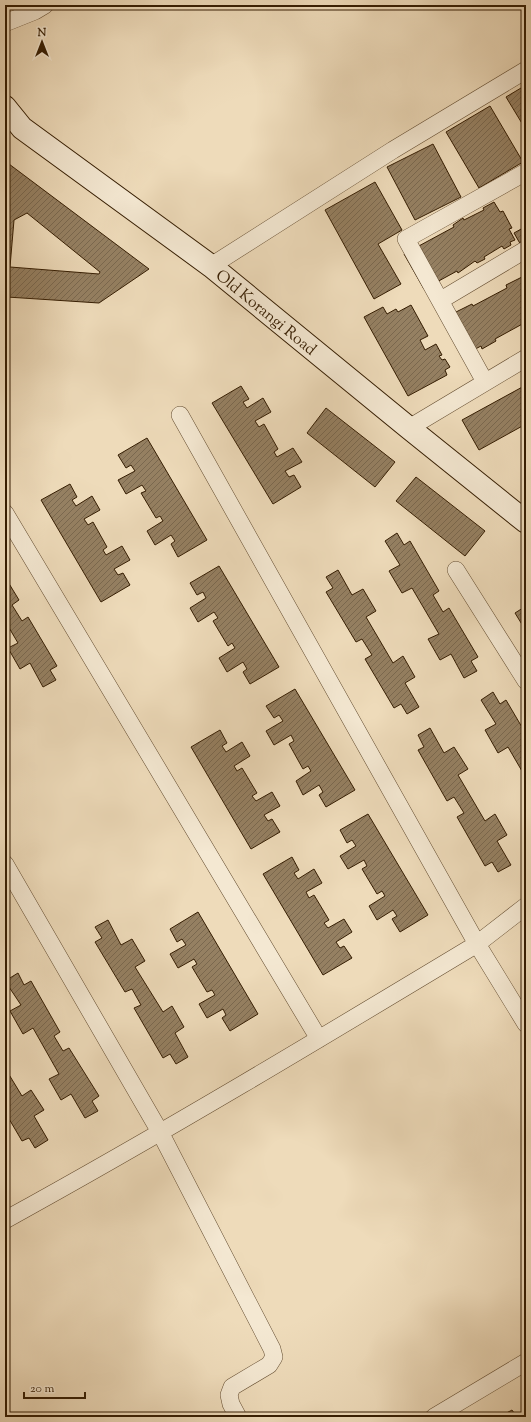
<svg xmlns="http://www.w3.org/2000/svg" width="531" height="1422" font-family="'Sorts Mill Goudy',serif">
<defs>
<pattern id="building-hatch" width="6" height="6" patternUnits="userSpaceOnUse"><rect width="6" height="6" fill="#958062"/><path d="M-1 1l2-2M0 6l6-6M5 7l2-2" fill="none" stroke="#7a684f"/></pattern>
</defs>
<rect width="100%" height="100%" fill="#eedbba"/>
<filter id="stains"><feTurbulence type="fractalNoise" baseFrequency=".005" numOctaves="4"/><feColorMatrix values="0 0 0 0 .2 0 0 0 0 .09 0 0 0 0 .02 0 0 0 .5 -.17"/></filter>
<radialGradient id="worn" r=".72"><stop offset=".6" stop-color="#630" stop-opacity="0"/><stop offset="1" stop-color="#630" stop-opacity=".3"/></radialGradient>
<path fill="url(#building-hatch)" stroke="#351d02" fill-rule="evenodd" d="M526 85V130L506 97Z
M490 106 523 162 479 188 446 132Z
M433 144 461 197 415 220 387 167Z
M5 161 149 269 99 303 7 297 5 314ZM27 213 100 272 99 274 10 267 14 220Z
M375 182 402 230 378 244 401 284 374 299 325 210Z
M494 202 500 212 503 211 512 228 509 229 515 240 510 242 511 245 504 249 502 246 484 257 485 259 477 263 475 261 458 273 457 271 424 289 404 254 454 227 453 225 463 218 464 220 484 210 483 208Z
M526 222V254L514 233 523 228 522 225Z
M522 277 523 279 526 277V322L495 339 496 341 482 349 481 346 464 355 456 312 472 304 473 306 507 288 506 285Z
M411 305 428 336 420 340 425 350 436 344 442 355 439 356 442 360 445 359 450 367 445 370 447 375 408 396 364 317 383 307 387 314 396 309 398 312Z
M526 385V424L479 450 462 420Z
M241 386 249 399 243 402 247 408 263 398 271 412 255 421 259 427 264 424 278 449 274 452 277 457 293 448 302 462 285 471 289 477 294 475 301 487 273 504 212 403Z
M326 408 395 462 375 487 307 433Z
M147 438 207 540 178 557 171 544 175 541 171 535 155 545 147 531 163 521 160 516 156 518 141 493 146 491 142 485 126 494 118 480 135 471 131 465 126 468 118 455Z
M416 477 485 531 465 556 396 501Z
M70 484 77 497 72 500 76 506 92 496 100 510 84 519 88 525 93 522 107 547 103 550 106 555 122 546 130 560 114 569 118 575 123 573 130 585 101 602 41 500Z
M397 533 404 545 410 541 439 591 433 595 443 612 449 608 478 657 471 661 477 671 464 678 451 654 440 660 428 639 439 634 412 588 402 593 389 571 400 565 385 541Z
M219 566 279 667 250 684 243 672 247 669 243 662 227 672 219 658 235 648 232 643 228 646 213 621 218 618 214 612 198 622 190 608 206 598 203 592 197 595 190 583Z
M338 570 352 595 363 589 376 611 366 617 393 663 403 656 415 677 405 683 419 707 407 714 401 704 394 708 365 659 372 655 362 639 356 642 326 592 333 588 326 577Z
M5 577 19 600 12 605 22 621 28 617 57 666 50 670 56 680 43 687 30 663 20 669 8 648 18 643 5 621Z
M526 606V631L515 613Z
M295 689 355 790 326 807 319 795 323 792 319 785 303 795 296 781 311 771 308 766 303 769 289 744 294 741 291 735 274 745 266 731 283 721 279 715 274 718 266 706Z
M493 692 500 704 506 700 526 734V778L508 747 498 753 485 730 496 724 481 700Z
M430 728 444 753 454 747 468 769 458 775 485 821 495 814 507 835 497 841 511 865 498 872 492 862 485 866 457 817 464 813 454 797 447 801 418 750 424 747 418 735Z
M220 730 227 743 222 746 226 752 242 742 250 756 234 766 237 771 242 768 257 793 252 796 256 801 272 792 280 806 264 815 268 821 272 819 280 832 251 849 191 747Z
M368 814 428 915 400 932 392 919 397 916 393 910 377 920 369 906 385 896 382 891 377 894 362 869 367 866 364 860 348 869 340 856 356 846 352 840 347 843 340 830Z
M292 857 299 870 294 873 298 879 314 869 322 883 306 892 309 898 314 895 329 920 324 923 328 928 344 919 352 932 336 942 340 948 344 946 352 958 323 975 263 874Z
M198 912 258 1014 230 1031 222 1018 226 1015 223 1009 207 1018 199 1004 215 995 212 990 207 992 192 967 197 964 194 959 178 968 170 954 186 945 182 939 177 942 170 929Z
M108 920 121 945 132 939 145 961 135 967 163 1012 172 1006 184 1027 175 1033 188 1057 176 1064 170 1054 163 1058 134 1008 141 1005 132 989 125 992 95 942 102 938 95 927Z
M18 973 24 985 31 981 60 1032 54 1036 63 1051 69 1048 99 1096 92 1101 98 1111 85 1118 71 1094 61 1100 49 1079 59 1074 33 1028 23 1034 10 1011 21 1005 5 981Z
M5 1068 22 1096 31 1090 44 1110 34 1116 48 1140 35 1148 29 1138 22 1141 5 1112Z
M512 1410 517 1417H499Z"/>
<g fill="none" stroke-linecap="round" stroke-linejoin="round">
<g stroke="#634c30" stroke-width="18">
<path id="street" d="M5 23 35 11 45 5
M211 266 393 150 526 70
M441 300 525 250
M485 382 406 239 526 172
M180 415 477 944 526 906
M409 428 526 358
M5 513 319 1039
M456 570 526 681
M5 864 160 1132 272 1349 274 1357 269 1365 232 1387 229 1395 231 1404 238 1417
M5 1220C165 1132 321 1038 477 944L526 1024
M434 1417 526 1362"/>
</g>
<g stroke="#351d02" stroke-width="24">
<g id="secondary">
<path id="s1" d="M5 107 22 128 211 266 409 428 526 522"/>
</g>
</g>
<use href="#street" stroke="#f4e8d2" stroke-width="17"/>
<use href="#secondary" stroke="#f4e8d2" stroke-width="22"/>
</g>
<g text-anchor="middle" stroke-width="4" stroke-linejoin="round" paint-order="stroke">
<g font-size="16" fill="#351d02" stroke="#f4e8d2">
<text dy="6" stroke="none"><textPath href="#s1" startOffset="333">Old Korangi Road</textPath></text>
</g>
</g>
<rect width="531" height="1422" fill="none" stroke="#eedbba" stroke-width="20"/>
<rect x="6" y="6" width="519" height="1410" fill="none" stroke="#351d02" stroke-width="2"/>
<rect x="10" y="10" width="511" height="1402" fill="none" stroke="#351d02"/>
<g transform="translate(42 42)" stroke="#f4e8d2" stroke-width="3" paint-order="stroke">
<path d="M0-3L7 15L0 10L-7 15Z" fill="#351d02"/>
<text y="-6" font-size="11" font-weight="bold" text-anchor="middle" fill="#351d02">N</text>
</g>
<path d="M24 1392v6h61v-6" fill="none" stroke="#351d02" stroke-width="2"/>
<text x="30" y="1392" font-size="12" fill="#351d02" stroke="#f4e8d2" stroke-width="3" paint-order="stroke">20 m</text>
<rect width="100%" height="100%" filter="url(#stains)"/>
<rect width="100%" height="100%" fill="url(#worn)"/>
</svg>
